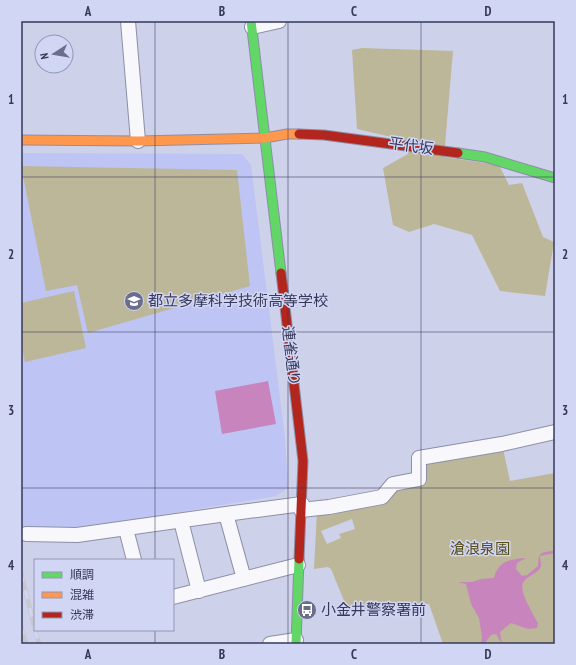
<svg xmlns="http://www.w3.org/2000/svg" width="576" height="665" font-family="'PT Sans Narrow','Noto Sans JP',sans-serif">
<rect width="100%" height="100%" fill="#ced1ea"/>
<path fill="#bec4f3" d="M21 153 242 154 251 165 285 438 288 488 276 496 84 528 21 530Z"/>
<path fill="#bdb799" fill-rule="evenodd" d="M362 48 453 51 444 157 499 165 509 185 522 183 543 237 554 242 545 296 500 291 472 235 434 224 409 232 393 225 383 168 408 154 400 139 357 129 352 50Z
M21 166 237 170 250 286 88 333 77 285 46 291Z
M74 291 86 348 25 362 21 344V303Z
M502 444 510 481 555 473V644H443L429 604 363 610 351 607 347 608 331 569 328 567 314 569 317 511 419 479V458ZM352 519 355 529 339 534 341 538 327 544 321 531Z"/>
<path fill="#c885bd" d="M268 381 276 424 222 434 215 391Z
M555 550V553L540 556C540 559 541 562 541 566 539 574 527 575 523 583 519 592 534 615 538 623L537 628 528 629 511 623 500 632 502 644 496 634 491 635 484 644H481L482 637 479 618 471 604 466 584 458 582H472L481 579 494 578C498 561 510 559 526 558L517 563 516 569 522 576 527 575 538 566C539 550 540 554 555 550Z"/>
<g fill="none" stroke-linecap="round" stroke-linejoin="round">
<g stroke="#8d8fa7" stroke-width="16">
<path id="street" d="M128 21 138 141
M252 27 279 21
M301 510 329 507 382 497 393 484 419 479V458L502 444 555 432
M226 514 244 579
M181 521 199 591
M126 529 134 560
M26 534 77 535 226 514 302 504
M173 597 298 565
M270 644 296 640"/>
</g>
<g stroke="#8d8fa7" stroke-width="11">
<path id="fast" d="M251 21 281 273
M458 153 485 157 555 178
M296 644 299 559"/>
</g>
<g stroke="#8d8fa7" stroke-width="11">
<path id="slow" d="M21 140 138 141 265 138 287 134H299"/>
</g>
<g stroke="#8d8fa7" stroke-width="11">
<path id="jam" d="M299 134 324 135 458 153
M281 273 303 461 299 559"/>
</g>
<use href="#street" stroke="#f8f8fc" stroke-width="14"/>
<use href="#fast" stroke="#63d668" stroke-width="9"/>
<use href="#slow" stroke="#ff974d" stroke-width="9"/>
<use href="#jam" stroke="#b3261e" stroke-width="9"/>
<g stroke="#c6c7cf" stroke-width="4.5">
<path id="rail" d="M21 573 35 629
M21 626 26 644
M35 630 39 644"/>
</g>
<use href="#rail" stroke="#d2d6f5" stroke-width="3" stroke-dasharray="9" stroke-linecap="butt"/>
</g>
<path fill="none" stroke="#363958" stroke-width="1" stroke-opacity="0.55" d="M155 21V560M288 21V644M421 21V644M21 177H555M21 332H555M21 488H555M155 630V644"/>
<defs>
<g id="school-disc" transform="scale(1)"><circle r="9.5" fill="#6b6e8b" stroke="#d2d6f5"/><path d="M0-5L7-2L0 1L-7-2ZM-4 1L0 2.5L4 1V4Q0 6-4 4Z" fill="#fff"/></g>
<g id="bus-disc" transform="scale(1)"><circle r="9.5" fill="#6b6e8b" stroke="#d2d6f5"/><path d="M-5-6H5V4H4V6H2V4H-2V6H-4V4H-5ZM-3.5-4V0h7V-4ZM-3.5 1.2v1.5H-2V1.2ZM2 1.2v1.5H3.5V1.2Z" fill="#fff"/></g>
</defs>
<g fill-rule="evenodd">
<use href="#school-disc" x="134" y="301"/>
<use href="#bus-disc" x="307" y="610"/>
</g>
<g text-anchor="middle" stroke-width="3" stroke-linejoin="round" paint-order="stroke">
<g font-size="15" fill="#363958" stroke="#d2d6f5">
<text transform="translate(411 146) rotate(8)" y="5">平代坂</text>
<text transform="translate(291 356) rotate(83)" y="5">連雀通り</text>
</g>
<g font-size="15" fill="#363958" stroke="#d2d6f5" text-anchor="start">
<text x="148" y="306">都立多摩科学技術高等学校</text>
<text x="321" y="615">小金井警察署前</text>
</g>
<g font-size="15" fill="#544b17" stroke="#d2d6f5">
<text x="480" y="554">滄浪泉園</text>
</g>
</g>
<rect width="576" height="665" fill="none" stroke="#d2d6f5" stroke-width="44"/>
<rect x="34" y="559" width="140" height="72" fill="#d2d6f5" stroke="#9497b6"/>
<rect x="42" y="572" width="20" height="6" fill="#63d668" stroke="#9497b6"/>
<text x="70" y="579" font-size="12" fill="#363958">順調</text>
<rect x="42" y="592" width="20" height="6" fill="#ff974d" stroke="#9497b6"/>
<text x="70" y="599" font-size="12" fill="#363958">混雑</text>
<rect x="42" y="612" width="20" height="6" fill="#b3261e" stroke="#9497b6"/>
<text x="70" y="619" font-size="12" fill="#363958">渋滞</text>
<g transform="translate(54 54) rotate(258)"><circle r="19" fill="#d2d6f5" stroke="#9497b6"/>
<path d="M0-3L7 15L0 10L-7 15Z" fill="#6b6e8b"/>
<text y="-6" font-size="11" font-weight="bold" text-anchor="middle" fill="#363958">N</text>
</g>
<rect x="22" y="22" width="532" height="621" fill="none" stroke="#363958" stroke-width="1.5"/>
<g font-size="13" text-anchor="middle" font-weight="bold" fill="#363958">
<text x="88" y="16">A</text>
<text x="222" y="16">B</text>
<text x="354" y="16">C</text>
<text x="488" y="16">D</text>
<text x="11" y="104">1</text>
<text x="565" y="104">1</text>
<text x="11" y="259">2</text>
<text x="565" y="259">2</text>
<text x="11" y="415">3</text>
<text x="565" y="415">3</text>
<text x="11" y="570">4</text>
<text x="565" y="570">4</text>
<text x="88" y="659">A</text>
<text x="222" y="659">B</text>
<text x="354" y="659">C</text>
<text x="488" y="659">D</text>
</g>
</svg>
